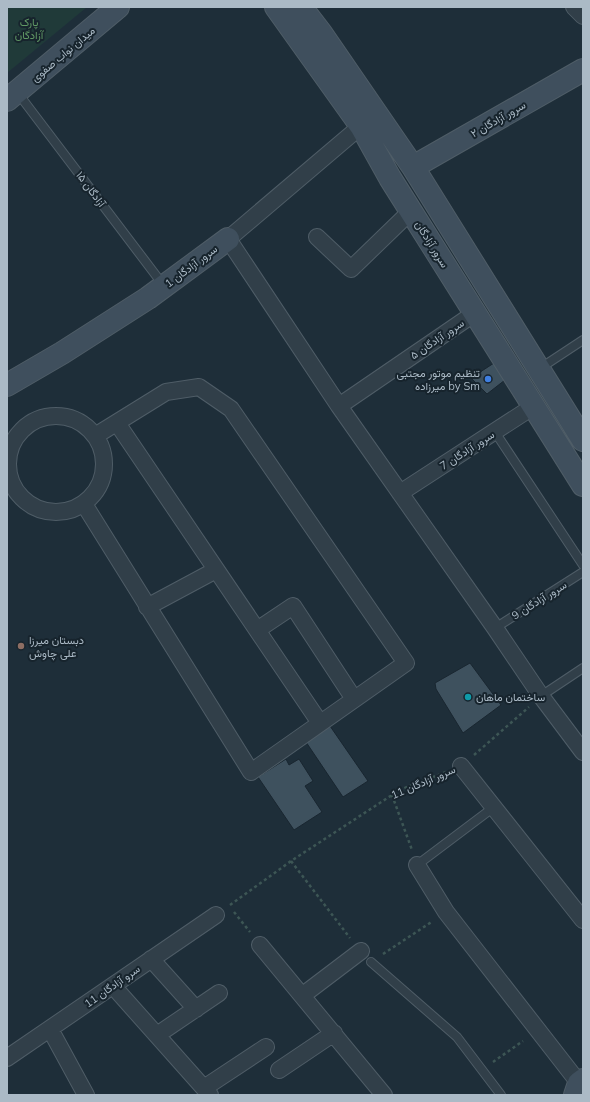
<svg xmlns="http://www.w3.org/2000/svg" width="590" height="1102" font-family="Mulish,Vazirmatn,sans-serif">
<rect width="100%" height="100%" fill="#1e2e39"/>
<path fill="#203a39" d="M7 7H87L7 73Z"/>
<path fill="#3e515e" stroke="#192630" d="M494 363 505 380 487 394 471 378Z
M470 663 501 705 463 733 436 689 435 683Z
M330 726 368 781 343 797 306 742Z
M286 759 289 765 299 759 313 781 305 786 322 812 294 830 258 777Z"/>
<g fill="none" stroke-linecap="round" stroke-linejoin="round">
<g stroke="#4f5d67" stroke-width="10">
<path id="lane" d="M17 92 164 286
M539 369 583 340
M495 432 583 565
M495 628 583 572
M541 696 583 668
M417 865 494 807
M371 962 457 1037 501 1095"/>
</g>
<g stroke="#4f5d67" stroke-width="18">
<path id="street" d="M574 7 583 16
M361 126 228 239 339 406 495 628 541 696 583 752
M317 237 351 269 411 211
M339 406 475 313
M8 464a48 48 0 1 1 96 0a48 48 0 1 1-96 0Z
M117 423 320 723
M400 493 534 406
M84 504 251 772 406 663 231 409 199 387 166 392 95 436
M147 607 216 570
M257 630 293 606 354 699
M461 766 583 920
M417 865 446 912 579 1083
M260 945 384 1095
M151 959 196 1009
M113 986 210 1095
M303 995 361 951
M50 1029 86 1095
M157 1035 219 993
M7 1058 216 915
M279 1070 334 1033
M204 1088 266 1047"/>
</g>
<g stroke="#4f5d67" stroke-width="24">
<path id="secondary" d="M276 7 361 126 390 178 583 485
M301 7 321 33 413 167 583 440
M7 100 118 7
M413 167 583 70
M7 385 62 353 148 298 228 239
M575 1095 579 1083 583 1080"/>
</g>
<path stroke="#3d5655" stroke-width="2.5" stroke-dasharray="3 3" stroke-linecap="butt" d="M474 755 529 707
M392 795 412 850
M291 861 350 938
M230 905 291 861 392 795 402 789 446 772
M234 912 250 932
M383 954 433 921
M493 1062 523 1041"/>
<use href="#lane" stroke="#313f49" stroke-width="8"/>
<use href="#street" stroke="#313f49" stroke-width="16"/>
<use href="#secondary" stroke="#3f4f5d" stroke-width="22"/>
</g>
<circle fill="#3f7fe0" stroke="#17242d" stroke-width="1.5" cx="488" cy="379" r="4"/>
<circle fill="#8d6e63" stroke="#17242d" stroke-width="1.5" cx="21" cy="646" r="4"/>
<circle fill="#0f9aa8" stroke="#17242d" stroke-width="1.5" cx="468" cy="697" r="4"/>
<g text-anchor="middle" stroke-width="4" stroke-linejoin="round" paint-order="stroke">
<g font-size="11" fill="#619965" stroke="#17242d">
<text x="29" y="26">پارک<tspan x="29" dy="13">آزادگان</tspan></text>
</g>
<g font-size="11" fill="#abbac6" stroke="#17242d">
<text transform="translate(63 54) rotate(-40)" y="4">میدان نواب صفوی</text>
<text transform="translate(498 119) rotate(-30)" y="4">سرور آزادگان ۲</text>
<text transform="translate(91 189) rotate(53)" y="4">آزادگان ۱۵</text>
<text transform="translate(432 244) rotate(58)" y="4">سرور آزادگان</text>
<text transform="translate(191 266) rotate(-37)" y="4">سرور آزادگان 1</text>
<text transform="translate(437 339) rotate(-34)" y="4">سرور آزادگان ۵</text>
<text transform="translate(467 450) rotate(-33)" y="4">سرور آزادگان 7</text>
<text transform="translate(539 600) rotate(-32)" y="4">سرور آزادگان 9</text>
<text transform="translate(423 782) rotate(-23)" y="4">سرور آزادگان 11</text>
<text transform="translate(112 986) rotate(-35)" y="4">سرو آزادگان 11</text>
</g>
<g font-size="11" fill="#abbac6" stroke="#17242d" text-anchor="start">
<text x="480" y="377" text-anchor="end">تنظیم موتور مجتبی<tspan x="480" dy="13">میرزاده by Sm</tspan></text>
<text x="29" y="644">دبستان میرزا<tspan x="29" dy="13">علی چاوش</tspan></text>
<text x="476" y="701">ساختمان ماهان</text>
</g>
</g>
<rect width="590" height="1102" fill="none" stroke="#abbac6" stroke-width="16"/>
</svg>
